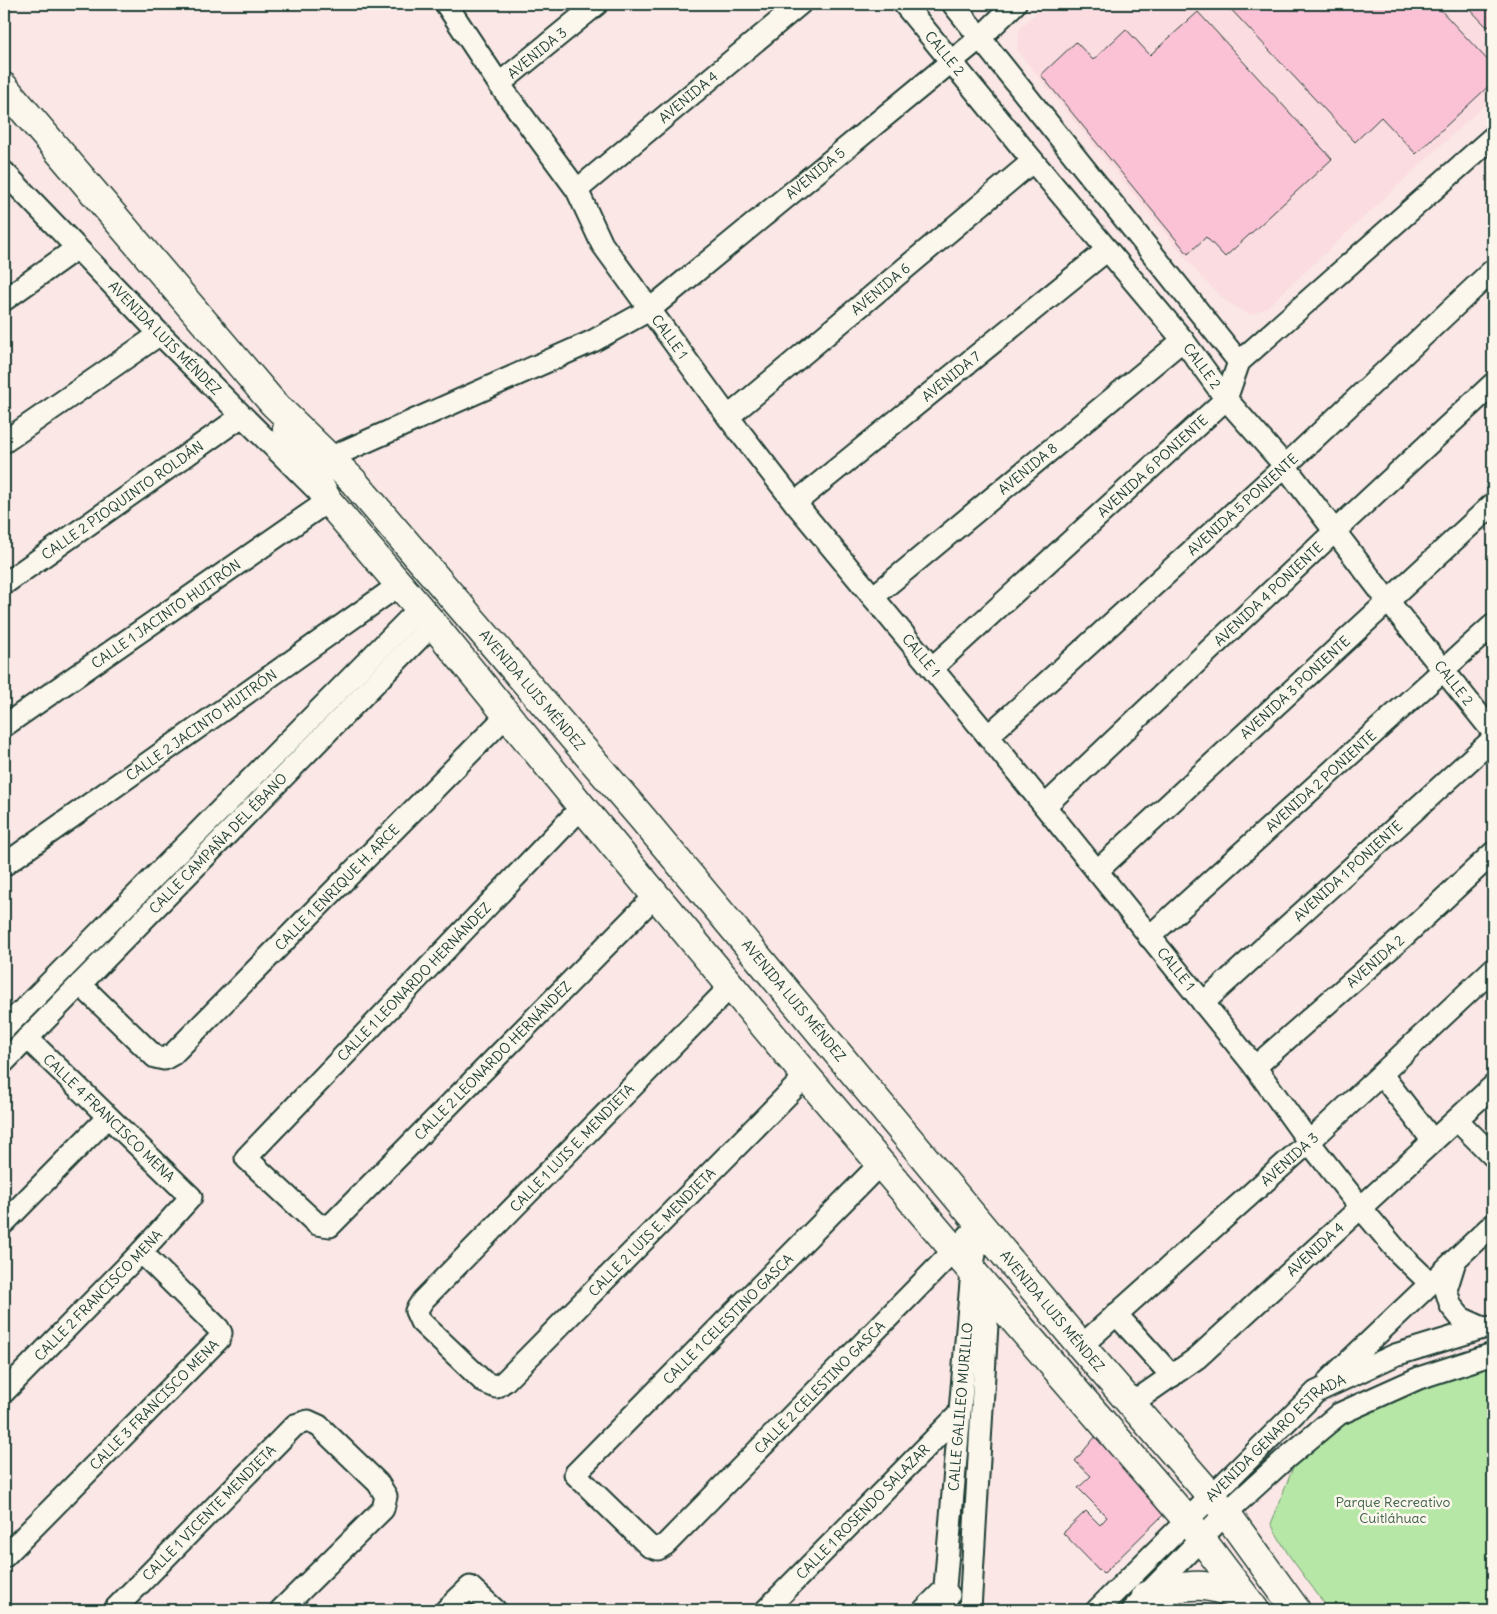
<svg xmlns="http://www.w3.org/2000/svg" width="1497" height="1614" viewBox="0 0 1497 1614" font-family="Delius,sans-serif">
<style>
.built{fill:#fbdce0}
.green{fill:#b6e7a6;stroke:#6a926d}
.building{fill:#fbc2d6;stroke:#1f3d34}
.lines{fill:none;stroke-linecap:round;stroke-linejoin:round}
.minor-casing{stroke:#1f3d34;stroke-width:25}
.major-casing{stroke:#1f3d34;stroke-width:31}
.minor{stroke:#fbf7ec;stroke-width:21}
.major{stroke:#fbf7ec;stroke-width:28}
.labels{text-anchor:middle;stroke-width:5;stroke-linejoin:round;paint-order:stroke}
.street-label{font-size:14px;fill:#1f3d34;stroke:#fbf7ec}
.park-label{font-size:14px;fill:#3d5f4b;stroke:#fbf7ec}
</style>
<rect width="100%" height="100%" fill="#fbe7e5"/>
<filter id="ink" filterUnits="userSpaceOnUse"><feTurbulence type="fractalNoise" baseFrequency=".02" numOctaves="2"/><feDisplacementMap in="SourceGraphic" scale="10" xChannelSelector="R" yChannelSelector="G"/><feConvolveMatrix kernelMatrix="1 2 1 2 8 2 1 2 1" color-interpolation-filters="sRGB"/></filter>
<g filter="url(#ink)">
<path class="built" d="M1046,4H1493V97L1266,308L1250,315L1227,302L1202,278L1017,50L1020,28Z"/>
<path class="green" d="M1493,1360V1610H1329L1288,1554L1271,1524L1294,1465L1342,1422L1410,1389Z"/>
<g class="building">
<path d="M1226,4H1435L1493,66V82L1416,154L1381,117L1355,142Z"/>
<path d="M1465,4H1493V27L1486,26Z"/>
<path d="M1198,12L1332,159L1225,257L1206,237L1188,254L1041,75L1076,42L1093,60L1126,29L1150,55Z"/>
<path d="M1096,1436L1163,1515L1103,1574L1063,1533L1086,1511L1100,1525L1107,1517L1078,1488L1091,1476L1075,1461Z"/>
</g>
<g class="lines">
<g class="minor-casing">
<g id="minor">
<path id="s1" d="M446,4L499,84L577,190L602,244L728,417L795,503L988,736L1255,1067L1309,1142L1361,1208L1399,1253L1430,1283"/>
<path id="s2" d="M904,4L1033,161L1183,340L1226,399L1285,466L1388,601L1493,732"/>
<path d="M953,4L1239,362"/>
<path id="s3" d="M499,84L597,4"/>
<path id="s4" d="M4,172L160,334L328,501L4,726"/>
<path id="s5" d="M577,190L800,4"/>
<path d="M4,300L77,248"/>
<path id="s6" d="M728,417L1033,161"/>
<path d="M4,442L160,334"/>
<path id="s7" d="M329,458L593,341L649,310L980,38L1015,4"/>
<path id="s8" d="M795,503L1107,250"/>
<path id="s9" d="M4,584L242,416"/>
<path id="s10" d="M873,597L1183,340"/>
<path id="s11" d="M932,668L1226,399L1239,362L1493,137"/>
<path id="s12" d="M988,736L1285,466L1493,270"/>
<path id="s13" d="M1045,806L1335,531L1493,384"/>
<path id="s14" d="M582,807L246,1158L317,1224L330,1226L656,895"/>
<path id="s15" d="M4,865L399,585"/>
<path id="s16" d="M1097,871L1493,504"/>
<path id="s17" d="M1149,937L1493,625"/>
<path id="s18" d="M80,984L155,1057L164,1059L173,1054L507,715"/>
<path id="s19" d="M731,986L423,1300L416,1311L421,1322L484,1382L496,1387L505,1381L806,1076"/>
<path id="s20" d="M1203,1003L1493,739"/>
<path d="M4,1029L419,609"/>
<path id="s21" d="M4,1062L433,624"/>
<path id="s22" d="M1255,1067L1403,937L1493,853"/>
<path d="M1382,1075L1433,1141"/>
<path d="M1457,1120L1493,1156"/>
<path id="s23" d="M881,1163L575,1474L649,1546L658,1549L666,1544L980,1224"/>
<path d="M4,1223L108,1117"/>
<path d="M1455,1261L1446,1290L1451,1306L1461,1318L1483,1328"/>
<path d="M1116,1314L1172,1376"/>
<path id="s24" d="M1081,1346L1309,1142L1493,969"/>
<path d="M1329,1380L1493,1224"/>
<path id="s25" d="M4,1392L141,1252L191,1197L27,1038"/>
<path id="s26" d="M1131,1404L1197,1358L1493,1086"/>
<path id="s27" d="M4,1557L219,1339L221,1333L218,1328L141,1252"/>
<path id="s28" d="M114,1610L295,1425L308,1421L319,1426L378,1483L386,1496L383,1509L281,1610"/>
<path d="M446,1610L470,1587L495,1610"/>
<path id="s29" d="M766,1610L959,1414"/>
<path d="M924,1610L944,1590L949,1595"/>
<path id="s30" d="M943,1610L972,1271L980,1224"/>
<path d="M970,1610L989,1291"/>
<path id="s31" d="M1097,1610L1316,1392L1395,1355L1483,1328L1493,1327"/>
<path d="M1132,1610L1226,1513L1285,1459L1339,1414L1419,1378L1493,1354"/>
</g>
</g>
<g class="major-casing">
<g id="major">
<path id="s32" d="M4,87L273,403L353,481L642,818L1081,1346L1226,1513L1296,1610"/>
<path d="M287,429L328,501L433,624L582,807L806,1076L989,1291L1187,1520L1255,1610"/>
<path d="M1146,1596C1189,1584 1206,1579 1248,1601"/>
</g>
</g>
<use href="#minor" class="minor"/>
<use href="#major" class="major"/>
</g>
</g>
<g class="labels">
<g class="street-label">
<text dy="5" stroke="none"><textPath href="#s2" startOffset="64">CALLE 2</textPath></text>
<text dy="5" stroke="none"><textPath href="#s3" startOffset="49">AVENIDA 3</textPath></text>
<text dy="5" stroke="none"><textPath href="#s5" startOffset="145">AVENIDA 4</textPath></text>
<text dy="5" stroke="none"><textPath href="#s7" startOffset="568">AVENIDA 5</textPath></text>
<text dy="5" stroke="none"><textPath href="#s6" startOffset="199">AVENIDA 6</textPath></text>
<text dy="5" stroke="none"><textPath href="#s4" startOffset="231">AVENIDA LUIS MÉNDEZ</textPath></text>
<text dy="5" stroke="none"><textPath href="#s1" startOffset="402">CALLE 1</textPath></text>
<text dy="5" stroke="none"><textPath href="#s2" startOffset="469">CALLE 2</textPath></text>
<text dy="5" stroke="none"><textPath href="#s8" startOffset="201">AVENIDA 7</textPath></text>
<text dy="5" stroke="none"><textPath href="#s11" startOffset="299">AVENIDA 6 PONIENTE</textPath></text>
<text dy="5" stroke="none"><textPath href="#s10" startOffset="201">AVENIDA 8</textPath></text>
<text dy="5" stroke="none"><textPath href="#s9" startOffset="145">CALLE 2 PIOQUINTO ROLDÁN</textPath></text>
<text dy="5" stroke="none"><textPath href="#s12" startOffset="344">AVENIDA 5 PONIENTE</textPath></text>
<text dy="5" stroke="none"><textPath href="#s13" startOffset="308">AVENIDA 4 PONIENTE</textPath></text>
<text transform="translate(166 614) rotate(-35)" y="5">CALLE 1 JACINTO HUITRÓN</text>
<text dy="5" stroke="none"><textPath href="#s1" startOffset="808">CALLE 1</textPath></text>
<text dy="5" stroke="none"><textPath href="#s2" startOffset="874">CALLE 2</textPath></text>
<text dy="5" stroke="none"><textPath href="#s16" startOffset="270">AVENIDA 3 PONIENTE</textPath></text>
<text dy="5" stroke="none"><textPath href="#s32" startOffset="802">AVENIDA LUIS MÉNDEZ</textPath></text>
<text dy="5" stroke="none"><textPath href="#s15" startOffset="242">CALLE 2 JACINTO HUITRÓN</textPath></text>
<text dy="5" stroke="none"><textPath href="#s17" startOffset="232">AVENIDA 2 PONIENTE</textPath></text>
<text dy="5" stroke="none"><textPath href="#s21" startOffset="306">CALLE CAMPAÑA DEL ÉBANO</textPath></text>
<text dy="5" stroke="none"><textPath href="#s20" startOffset="196">AVENIDA 1 PONIENTE</textPath></text>
<text dy="5" stroke="none"><textPath href="#s18" startOffset="358">CALLE 1 ENRIQUE H. ARCE</textPath></text>
<text dy="5" stroke="none"><textPath href="#s22" startOffset="160">AVENIDA 2</textPath></text>
<text dy="5" stroke="none"><textPath href="#s1" startOffset="1212">CALLE 1</textPath></text>
<text transform="translate(414 982) rotate(-46)" y="5">CALLE 1 LEONARDO HERNÁNDEZ</text>
<text dy="5" stroke="none"><textPath href="#s32" startOffset="1208">AVENIDA LUIS MÉNDEZ</textPath></text>
<text dy="5" stroke="none"><textPath href="#s14" startOffset="828">CALLE 2 LEONARDO HERNÁNDEZ</textPath></text>
<text transform="translate(109 1118) rotate(44)" y="5">CALLE 4 FRANCISCO MENA</text>
<text transform="translate(572 1148) rotate(-46)" y="5">CALLE 1 LUIS E. MENDIETA</text>
<text dy="5" stroke="none"><textPath href="#s24" startOffset="280">AVENIDA 3</textPath></text>
<text dy="5" stroke="none"><textPath href="#s19" startOffset="785">CALLE 2 LUIS E. MENDIETA</textPath></text>
<text dy="5" stroke="none"><textPath href="#s26" startOffset="241">AVENIDA 4</textPath></text>
<text dy="5" stroke="none"><textPath href="#s25" startOffset="135">CALLE 2 FRANCISCO MENA</textPath></text>
<text dy="5" stroke="none"><textPath href="#s32" startOffset="1612">AVENIDA LUIS MÉNDEZ</textPath></text>
<text transform="translate(728 1319) rotate(-45)" y="5">CALLE 1 CELESTINO GASCA</text>
<text dy="5" stroke="none"><textPath href="#s23" startOffset="778">CALLE 2 CELESTINO GASCA</textPath></text>
<text dy="5" stroke="none"><textPath href="#s27" startOffset="214">CALLE 3 FRANCISCO MENA</textPath></text>
<text dy="5" stroke="none"><textPath href="#s30" startOffset="204">CALLE GALILEO MURILLO</textPath></text>
<text dy="5" stroke="none"><textPath href="#s31" startOffset="249">AVENIDA GENARO ESTRADA</textPath></text>
<text dy="5" stroke="none"><textPath href="#s29" startOffset="138">CALLE 1 ROSENDO SALAZAR</textPath></text>
<text dy="5" stroke="none"><textPath href="#s28" startOffset="136">CALLE 1 VICENTE MENDIETA</textPath></text>
</g>
<g class="park-label">
<text x="1393" y="1507">Parque Recreativo<tspan x="1393" dy="16">Cuitláhuac</tspan></text>
</g>
</g>
<rect width="1497" height="1614" fill="none" stroke="#fbf7ec" stroke-width="20"/>
<rect x="10" y="10" width="1477" height="1594" fill="none" stroke="#1f3d34" stroke-width="2" filter="url(#ink)"/>
</svg>
